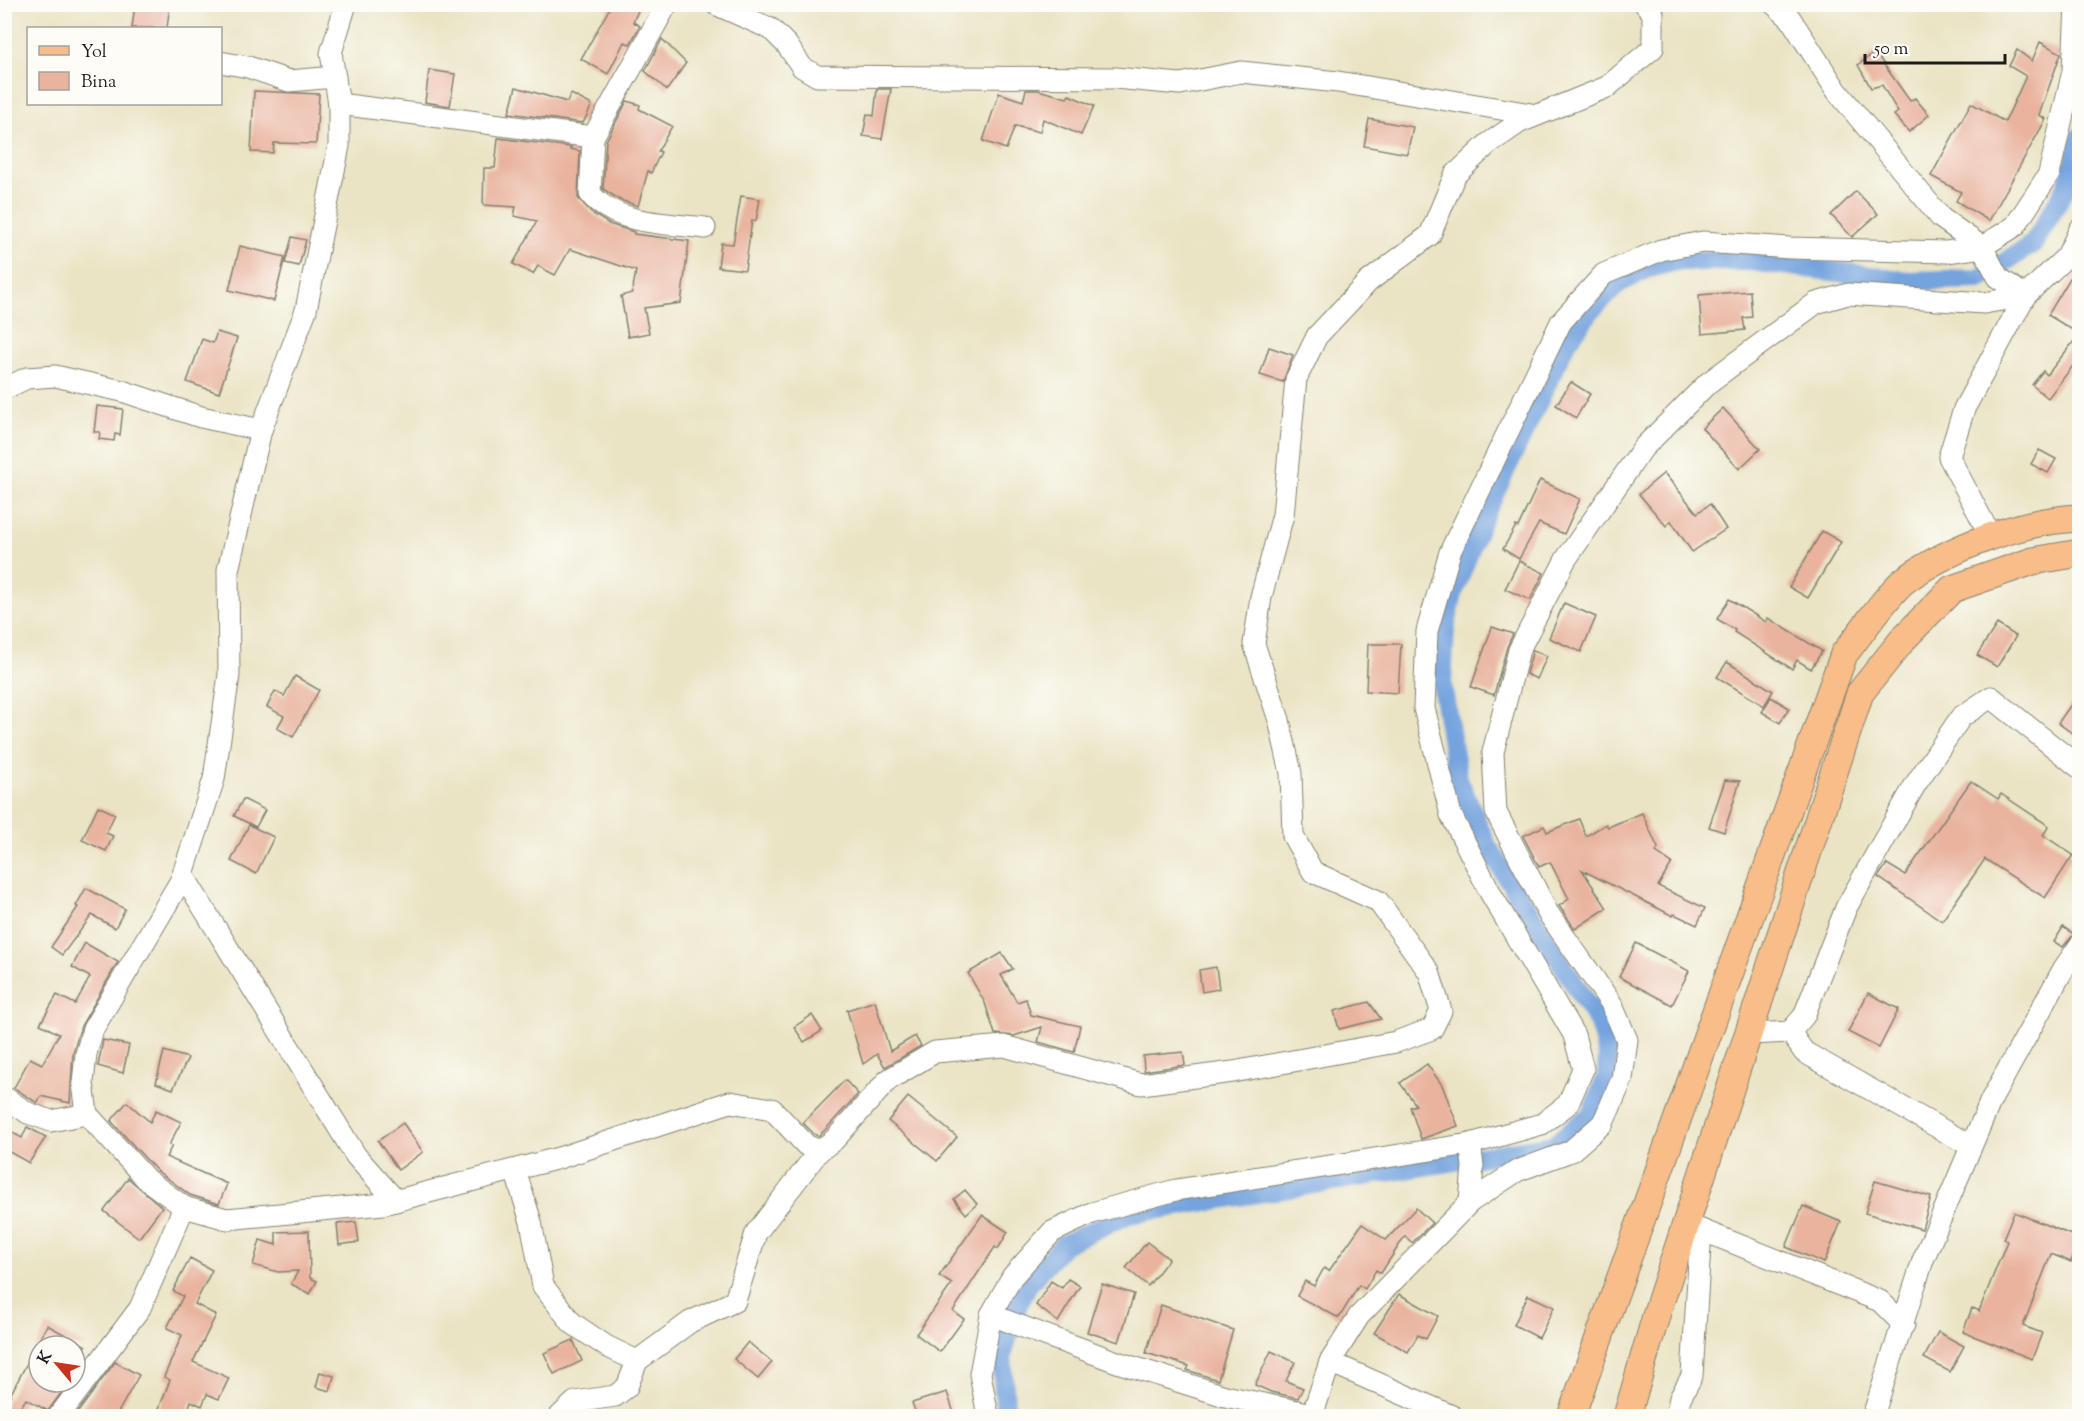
<svg xmlns="http://www.w3.org/2000/svg" width="2084" height="1421" viewBox="0 0 2084 1421" font-family="'Sorts Mill Goudy',serif">
<style>
.lines{fill:none;stroke-linecap:round;stroke-linejoin:round}
.canal{stroke:#74a3de;stroke-width:20}
.building{fill:#e9b39e}
.minor-casing{stroke:#838070;stroke-width:23}
.major-casing{stroke:#838070;stroke-width:29}
.minor{stroke:#fff;stroke-width:21}
.major{stroke:#f8bd89;stroke-width:27}
</style>
<rect width="100%" height="100%" fill="#fdfcf7"/>
<filter id="ink" filterUnits="userSpaceOnUse"><feTurbulence type="fractalNoise" baseFrequency=".0167" numOctaves="2"/><feDisplacementMap in="SourceGraphic" scale="12" xChannelSelector="R" yChannelSelector="G"/><feConvolveMatrix kernelMatrix="1 2 1 2 8 2 1 2 1" color-interpolation-filters="sRGB"/></filter>
<filter id="wash" filterUnits="userSpaceOnUse"><feTurbulence type="fractalNoise" baseFrequency=".008" numOctaves="4" result="noise"/><feDisplacementMap in="SourceGraphic" scale="24" xChannelSelector="R" yChannelSelector="G"/><feGaussianBlur stdDeviation="1.35" result="paint"/><feColorMatrix in="noise" values="0 0 0 0 0 0 0 0 0 0 0 0 0 0 0 0 0 1.4 0 .05"/><feComposite in="paint" operator="in"/></filter>
<g filter="url(#wash)">
<rect width="100%" height="100%" fill="#eae4c5"/>
<g class="lines">
<path class="canal" d="M1009,1416L1005,1407L1002,1355L1018,1304L1028,1284L1064,1244L1129,1214L1553,1145L1591,1115L1607,1077L1608,1055L1599,1023L1486,844L1458,779L1442,684L1445,629L1453,593L1480,524L1565,345L1591,310L1619,283L1646,269L1675,261H1751L1909,281L1979,279L2034,243L2068,184L2080,137"/>
</g>
<g id="blocks">
<g class="building">
<path d="M135,4H170L167,28H132Z"/>
<path d="M612,4H641L633,22L640,26L630,44L624,42L608,74L581,59Z"/>
<path d="M662,39L686,63L667,90L645,71Z"/>
<path d="M2040,42L2061,53L2039,115L2046,119L1989,221L1956,201L1961,192L1931,176L1971,103L2005,122L2026,76L2009,66L2017,50L2032,61Z"/>
<path d="M1875,52L1910,101L1915,98L1929,115L1909,132L1894,115L1898,112L1882,85L1871,88L1858,65Z"/>
<path d="M429,70L455,74L450,106L425,102Z"/>
<path d="M516,87L567,102L571,94L592,105L583,123L509,113Z"/>
<path d="M877,89H891L882,139L863,136L867,114L874,116Z"/>
<path d="M1026,90H1038L1067,98L1069,95L1094,106L1081,135L1043,119L1040,132L1015,126L1006,149L983,141L999,93L1023,101Z"/>
<path d="M254,91L319,94L316,144L274,143L273,153L251,152Z"/>
<path d="M627,101L640,105L639,109L672,126L658,151L661,152L651,173L648,171L638,206L620,200L603,189L606,141Z"/>
<path d="M1369,119L1413,127L1407,154L1364,146Z"/>
<path d="M498,138L571,147L570,149L580,151L578,198L593,214L609,224L634,232V234L689,241L681,303L644,308L649,333L628,337L621,296L632,293L636,271L570,249L555,275L538,266L533,274L513,264L537,221L514,216L516,207L483,205L484,168H495Z"/>
<path d="M1856,191L1878,214L1852,237L1831,215Z"/>
<path d="M741,196L760,199L756,221L752,220L745,270L718,267L721,243L733,244Z"/>
<path d="M292,237L306,240L299,266L285,263Z"/>
<path d="M240,246L285,257L274,301L229,290Z"/>
<path d="M2079,263V334L2048,315Z"/>
<path d="M1750,291L1752,317L1743,318L1745,330L1702,334L1699,295Z"/>
<path d="M217,332L237,338L219,393L187,382L202,339L213,343Z"/>
<path d="M2079,335V358L2048,398L2032,385L2043,371L2047,375Z"/>
<path d="M1269,347L1293,355L1283,382L1260,375Z"/>
<path d="M1571,382L1590,394L1576,418L1556,405Z"/>
<path d="M97,406L123,409L120,435L115,434L114,441L99,439L100,432H94Z"/>
<path d="M1723,408L1760,449L1739,469L1702,428Z"/>
<path d="M2039,450L2056,459L2048,473L2031,464Z"/>
<path d="M1664,473L1697,513L1710,504L1726,529L1692,552L1671,521L1666,526L1639,494Z"/>
<path d="M1540,480L1580,499L1564,534L1539,523L1519,559L1503,549L1516,526L1518,527Z"/>
<path d="M1822,531L1841,542L1808,598L1789,587Z"/>
<path d="M1519,561L1544,573L1530,600L1505,589Z"/>
<path d="M1729,599L1766,622L1768,618L1822,651L1811,669L1797,660L1792,669L1734,632L1735,630L1717,619Z"/>
<path d="M1564,603L1596,617L1581,652L1549,638Z"/>
<path d="M1997,624L2016,636L1997,667L1977,655Z"/>
<path d="M1492,627L1513,634L1507,647L1494,695L1471,687Z"/>
<path d="M1368,644H1401L1398,693L1366,691Z"/>
<path d="M1533,650L1547,656L1537,679L1526,674Z"/>
<path d="M1727,662L1773,691L1764,706L1717,677Z"/>
<path d="M295,676L319,690L293,737L277,728L284,716L267,707L275,691L284,696Z"/>
<path d="M2079,693V738L2058,723Z"/>
<path d="M1771,697L1789,708L1780,723L1762,712Z"/>
<path d="M1725,780L1740,781L1724,832L1709,827Z"/>
<path d="M1971,781L1998,799L2001,794L2049,826L2043,835L2073,855L2045,898L1985,859L1942,921L1878,877L1887,864L1905,875Z"/>
<path d="M243,799L265,810L256,827L234,816Z"/>
<path d="M98,806L115,814L106,833L113,836L106,851L82,840Z"/>
<path d="M1642,813L1658,848L1656,852L1672,863L1658,886L1705,908L1697,925L1674,914L1673,916L1582,870L1607,908L1575,929L1559,906L1569,899L1550,862L1539,867L1523,836L1544,826L1547,832L1579,819L1586,836L1606,824L1608,827Z"/>
<path d="M249,825L274,837L256,874L231,861Z"/>
<path d="M86,888L125,909L115,928L92,915L62,955L51,947L78,907L76,906Z"/>
<path d="M2063,927L2074,934L2063,947L2054,942Z"/>
<path d="M85,943L118,962L81,1026L73,1053L70,1103L41,1096L37,1103L14,1088L30,1058L42,1064L59,1034L40,1024L57,995L75,1004L90,977L72,967Z"/>
<path d="M1636,943L1689,971L1672,1005L1619,977Z"/>
<path d="M1002,953L1013,969L1001,975L1017,1002L1026,999L1031,1015L1080,1026L1074,1052L1038,1042L1042,1027L1014,1036L995,1034L985,1003L968,973Z"/>
<path d="M1216,967L1219,989L1202,992L1199,970Z"/>
<path d="M1868,993L1899,1009L1879,1048L1848,1032Z"/>
<path d="M875,1001L890,1051L915,1036L921,1046L885,1067L877,1054L863,1064L847,1010Z"/>
<path d="M1369,1002L1381,1019L1339,1029L1334,1011Z"/>
<path d="M812,1015L822,1031L804,1042L794,1027Z"/>
<path d="M103,1040L129,1045L123,1073L98,1066Z"/>
<path d="M164,1051L188,1058L173,1089L156,1083Z"/>
<path d="M1183,1052L1185,1065L1144,1071L1143,1056Z"/>
<path d="M1427,1064L1442,1085L1458,1126L1421,1139L1410,1107L1416,1105L1400,1083Z"/>
<path d="M845,1080L858,1094L825,1130L818,1136L814,1134L803,1123Z"/>
<path d="M908,1097L957,1137L937,1161L888,1121Z"/>
<path d="M127,1102L150,1122L156,1110L181,1122L169,1145L172,1146L166,1157L227,1184L219,1204L190,1195L156,1170L111,1121Z"/>
<path d="M403,1123L423,1152L398,1170L378,1141Z"/>
<path d="M27,1127L46,1137L29,1163L4,1149V1128L22,1138Z"/>
<path d="M128,1178L162,1207L139,1238L104,1211Z"/>
<path d="M1875,1181L1931,1197L1922,1229L1865,1213Z"/>
<path d="M965,1190L977,1204L966,1214L954,1199Z"/>
<path d="M1803,1206L1841,1222L1824,1263L1786,1247Z"/>
<path d="M1416,1208L1432,1223L1412,1243L1405,1236L1381,1273L1376,1270L1365,1289L1359,1285L1339,1318L1297,1296L1305,1281L1314,1286L1324,1268L1329,1271L1362,1224L1386,1240Z"/>
<path d="M2014,1212L2079,1238L2071,1262L2051,1254L2023,1326L2042,1333L2032,1359L1963,1332L1972,1308L1979,1311L2007,1241L2003,1239Z"/>
<path d="M982,1215L1008,1232L998,1249L995,1247L953,1311L964,1319L940,1352L916,1334L952,1284L939,1276Z"/>
<path d="M356,1222L359,1242L339,1245L337,1224Z"/>
<path d="M309,1231L310,1278L317,1281L310,1294L291,1284L298,1271L278,1272L253,1265L260,1240L276,1245V1232Z"/>
<path d="M1147,1242L1169,1259L1148,1286L1126,1268Z"/>
<path d="M190,1258L212,1270L195,1304L216,1315L193,1362L229,1378L219,1399L207,1394L202,1406L191,1401L186,1416H156L170,1380L164,1377L182,1335L167,1328L183,1296L173,1291Z"/>
<path d="M1068,1279L1080,1286L1058,1322L1036,1305L1051,1281L1062,1288Z"/>
<path d="M1102,1284L1134,1294L1119,1342L1087,1332Z"/>
<path d="M1399,1294L1438,1316L1426,1339L1418,1335L1408,1352L1374,1333Z"/>
<path d="M1528,1295L1554,1307L1539,1338L1514,1325Z"/>
<path d="M1161,1305L1233,1330L1218,1380L1187,1370L1189,1366L1146,1353Z"/>
<path d="M47,1325L86,1346H39V1382H69L48,1411L26,1399L15,1416H4V1407Z"/>
<path d="M1938,1332L1964,1346L1950,1372L1924,1358Z"/>
<path d="M573,1340L582,1361L554,1374L544,1353Z"/>
<path d="M748,1342L772,1362L758,1379L734,1359Z"/>
<path d="M1271,1351L1295,1362L1286,1381L1303,1388L1298,1398L1271,1392L1255,1385Z"/>
<path d="M115,1362L139,1375L116,1416H75Z"/>
<path d="M320,1372L334,1376L330,1391L316,1387Z"/>
<path d="M947,1392L955,1416H917L912,1403Z"/>
</g>
</g>
</g>
<g filter="url(#ink)">
<use href="#blocks" fill-opacity="0" stroke="#838070" stroke-width="1.5"/>
<g class="lines">
<g class="minor-casing">
<g id="minor">
<path d="M715,4L771,29L787,45L802,67L817,76L1115,78L1180,84L1241,72L1338,82L1537,115"/>
<path d="M1774,4L1790,18L1837,91L1941,218L1982,247L1998,277L2025,296L1964,409L1949,457L1991,537"/>
<path d="M220,62L248,67L289,81L335,77"/>
<path d="M339,104L593,137L667,4"/>
<path d="M593,137L590,194C617,225 667,223 705,228"/>
<path d="M4,389L27,378L55,376L122,391L201,417L261,430"/>
<path d="M183,875L356,1156L396,1201"/>
<path d="M1790,1032L1804,1052L1971,1146"/>
<path d="M1748,1034L1790,1032L1804,1016L1846,908L1915,785L1961,717L1991,697L2080,768"/>
<path d="M4,1097L28,1113L51,1121L87,1114"/>
<path d="M1470,1144L1473,1166L1470,1202"/>
<path d="M515,1170L531,1222L543,1286L572,1323L606,1346L637,1361"/>
<path d="M184,1207L147,1180L87,1114L83,1083L86,1054L93,1029L181,880L214,779L229,675L228,570L261,430L306,310L339,146V104L331,53L346,4"/>
<path d="M1686,1224L1880,1301L1904,1325"/>
<path d="M991,1315L1117,1362L1225,1396L1312,1414"/>
<path d="M1330,1362L1452,1416"/>
<path d="M59,1416L140,1308L184,1207L227,1219L383,1204L559,1158L730,1102L772,1109L806,1145L819,1151L834,1140L888,1080L935,1052L1004,1046L1141,1084L1233,1072L1396,1042L1432,1029L1441,1011L1429,972L1378,901L1313,872L1293,836L1291,773L1279,720L1254,644L1261,597L1283,515L1296,379L1317,336L1368,282L1430,235L1455,175L1488,144L1520,122L1607,87L1653,48V13L1645,4"/>
<path d="M560,1416L575,1402L615,1396L627,1387L637,1361L690,1322L735,1301L756,1233L819,1151"/>
<path d="M988,1416L980,1374L991,1315L1012,1277L1052,1232L1092,1213L1176,1190L1470,1144L1542,1124L1568,1104L1583,1069L1574,1035L1491,894L1451,815L1424,708L1427,631L1450,552L1561,322L1604,274L1661,250L1703,242L1790,248L1947,252L1982,247L2015,226L2049,174L2073,71L2076,4"/>
<path d="M1312,1416L1330,1362L1359,1316L1470,1202L1517,1171L1571,1151L1603,1123L1622,1079L1627,1040L1611,1003L1548,913L1496,812L1493,752L1519,650L1566,559L1643,448L1708,383L1816,303L1848,294L1984,303L2025,296L2067,256L2080,229"/>
<path d="M1676,1416L1680,1398L1692,1376L1701,1230"/>
<path d="M1873,1416L1923,1260L1991,1100L2064,968L2080,945"/>
</g>
</g>
<g class="major-casing">
<g id="major">
<path d="M1571,1416L1844,654C1859,636 1888,593 1905,580C1951,547 2023,520 2080,518"/>
<path d="M1627,1416L1658,1309L1860,693L1904,638L1952,589L2033,561L2080,553"/>
</g>
</g>
<use href="#minor" class="minor"/>
<use href="#major" class="major"/>
</g>
</g>
<rect width="2084" height="1421" fill="none" stroke="#fdfcf7" stroke-width="24"/>
<rect x="27" y="27" width="195" height="78" fill="#fdfcf7" stroke="#a3a29f" stroke-width="1.5"/>
<rect x="39" y="46" width="30" height="9" fill="#f8bd89" stroke="#a3a29f" stroke-width="1.5"/>
<text x="81" y="57" font-size="18" fill="#1c1c1c">Yol</text>
<rect x="39" y="72" width="30" height="18" fill="#e9b39e" stroke="#a3a29f" stroke-width="1.5"/>
<text x="81" y="87" font-size="18" fill="#1c1c1c">Bina</text>
<g transform="translate(57 1364) rotate(299)"><circle r="28" fill="#fdfcf7" stroke="#a3a29f" stroke-width="1.5"/>
<path d="M0-4.5L10 22L0 15L-10 22Z" fill="#c8321e"/>
<text y="-9" font-size="16" font-weight="bold" text-anchor="middle" fill="#1c1c1c">K</text>
</g>
<path d="M1865 54v9h140v-9" fill="none" stroke="#1c1c1c" stroke-width="3"/>
<text x="1874" y="54" font-size="18" fill="#1c1c1c" stroke="#fdfcf7" stroke-width="4.5" paint-order="stroke">50 m</text>
</svg>
